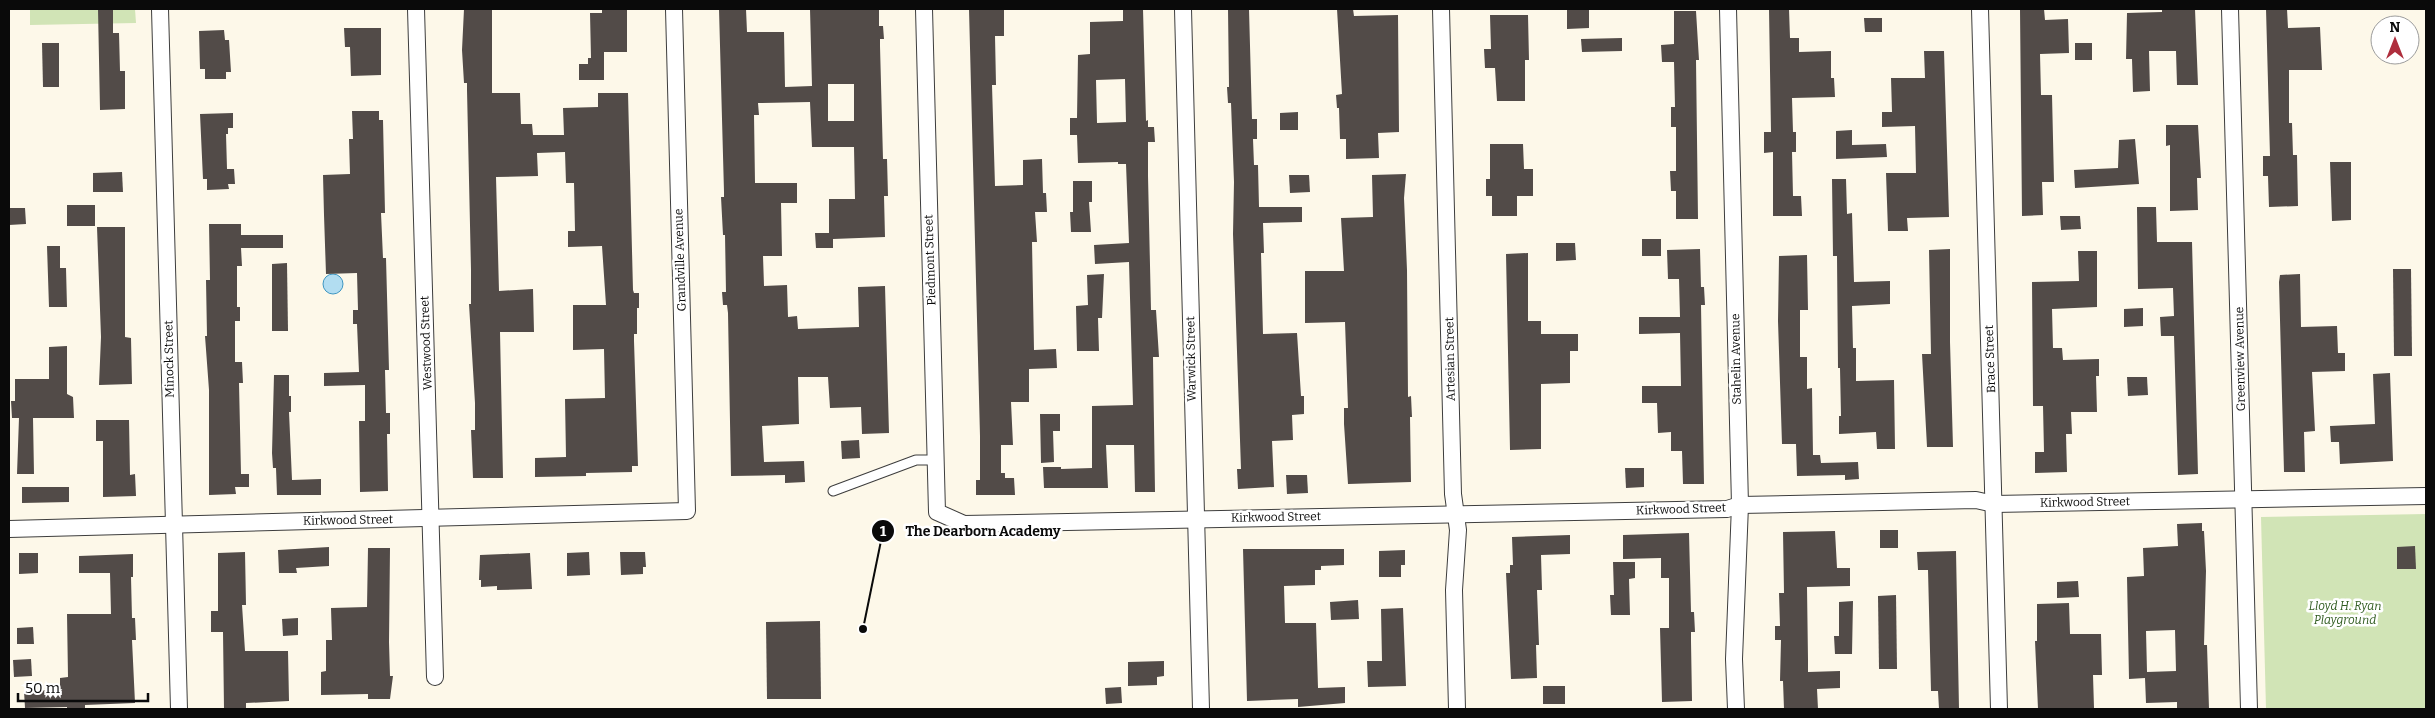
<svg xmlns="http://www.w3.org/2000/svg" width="2435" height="718" viewBox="0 0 2435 718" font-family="Bitter,serif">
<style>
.green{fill:#d1e4b6}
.water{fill:#b2ddf1;stroke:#3e96c2}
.building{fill:#524b48;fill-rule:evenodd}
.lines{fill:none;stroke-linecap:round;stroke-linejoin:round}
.lane-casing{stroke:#3d3d3d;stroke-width:11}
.street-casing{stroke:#3d3d3d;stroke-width:18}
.lane{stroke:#fff;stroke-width:9}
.street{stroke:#fff;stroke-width:16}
.labels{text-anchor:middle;stroke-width:5;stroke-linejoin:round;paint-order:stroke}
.street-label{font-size:12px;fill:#0a0a0a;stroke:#fff}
.park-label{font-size:12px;font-style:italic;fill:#315c21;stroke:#fff}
.leader{fill:none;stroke:#0a0a0a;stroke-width:2}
.callout-dot{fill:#0a0a0a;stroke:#fff;stroke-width:2}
.mark-label{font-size:15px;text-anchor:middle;font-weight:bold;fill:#fff}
.callout-label{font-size:14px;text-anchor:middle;font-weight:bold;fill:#0a0a0a;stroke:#fff;stroke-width:5;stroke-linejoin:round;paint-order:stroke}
</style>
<rect width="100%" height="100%" fill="#fdf8e9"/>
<g class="green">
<path d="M30,9H135L136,23L30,25Z"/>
<path d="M2426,514V709H2266L2261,517Z"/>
</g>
<circle class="water" cx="333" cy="284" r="10"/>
<g class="building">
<path d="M98,9H113V33H119L120,71H125V109L100,110Z"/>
<path d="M464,9H492V93H520L521,124H532L533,135H564L563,108L598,107V93H628L633,290L634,293H639V308H637V334H634V341L638,466H632V472L586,473V476L535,477V458L566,457L565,399L605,398L604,349L573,350V305H606L602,246L568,247V231H575L574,183H566L565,152L537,153L538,176L496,177L499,291L533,289L534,332H500L503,478H473L471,430H475V403L469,304H471V270L467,90V83H464L462,50Z"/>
<path d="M602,9H627V52H604V80H579V64H588V58H591L590,13H602Z"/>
<path d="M719,9H746L747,32H784L785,87L812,86L810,9H879V26H883L884,39H880V46L883,159H887L888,196H884L885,237L833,239V248H816L815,233H829V199H855L854,147H812L810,102L758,103L759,115H754L755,183H797V203H781L782,256H763L764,286L787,285L788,317L797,316L798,329L859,327L858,287L885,286L889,433L862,434L861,407L830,408L828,377H798L799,424L762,426L764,462L804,461L805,482L785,483V475L731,476L728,313L727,305H723L722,292H726L725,235H723L721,197H724V192ZM828,84H854V121H828Z"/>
<path d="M969,9L1004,10V36H995L996,85H992L995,186L1023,185V160L1042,159L1043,193H1046L1047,212H1035L1037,242H1032L1034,350L1056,349L1057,368L1029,369V402H1011L1013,445H1001V473H1005V478H1014L1015,495H976V480H980V436Z"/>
<path d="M1123,9H1143L1146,121L1148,120V127H1154L1155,142H1148V176L1151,310H1156L1159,357H1153L1155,492H1135L1134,445H1106L1108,488H1044L1043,467H1061V469L1092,468V406L1133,405L1129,262L1095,264L1094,245L1129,243L1126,164H1118V162L1078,163L1077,135H1070V118H1077L1078,55L1090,54V22L1123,21ZM1125,79L1126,122L1097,123L1096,80Z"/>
<path d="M1228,9H1249L1252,119H1257V139H1253L1254,165H1258L1259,207H1302V222L1263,223L1264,253H1261L1263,334L1297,333L1301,396H1304V414L1292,415L1293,440L1272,441L1274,487L1238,489L1237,469H1241L1233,234L1234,182L1231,103H1228L1227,87H1229Z"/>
<path d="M1337,9H1353L1354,16L1398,15L1399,132L1378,133L1379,158L1346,159V139H1340L1339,108H1337L1336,95L1342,94Z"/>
<path d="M1567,9H1589V28L1567,29Z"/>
<path d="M1769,9H1789L1790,38H1799V52L1831,51V78H1834L1835,97L1792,98L1793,132H1796V152H1792L1793,196H1801L1802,216H1773V152L1764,153V132H1771Z"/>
<path d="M2020,9H2044L2045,20L2068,19L2069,53L2040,54L2041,95H2052L2054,182H2042L2043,215L2022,216Z"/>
<path d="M2162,9H2195L2198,85H2177L2176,51H2149L2150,91L2133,92L2132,59H2126L2127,13L2162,12Z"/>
<path d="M2266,9H2287L2288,28L2320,27L2322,70H2289V123H2292L2293,155H2297L2298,206L2269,207L2268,176H2263V156H2270Z"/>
<path d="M1674,11H1696L1699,60H1696L1698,219H1676V191H1671L1670,171H1676V127H1671V107H1675L1674,62H1662L1661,45L1674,44Z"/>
<path d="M1490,15H1528L1529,60H1525V101H1497L1495,68H1485L1484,49H1491Z"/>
<path d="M1864,18H1882V32H1865Z"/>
<path d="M344,28H381V75L351,76L350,47H345Z"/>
<path d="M224,30L225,40H229L231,72H226V79H205V69H200L199,31Z"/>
<path d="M1622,38V51L1582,52L1581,39Z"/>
<path d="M42,43H59V87H43Z"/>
<rect x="2075" y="43" width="17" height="17"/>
<path d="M1924,51H1944L1949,217L1907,218L1908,231H1888L1886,173H1916L1915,126L1882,127V112H1892L1891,78H1925Z"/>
<path d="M352,111H379V120H383L385,213H381L383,258H386L389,370H385L386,413H390V434H387L388,491L360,492L359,421H365V385L324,386V373L359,372L357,324H353V310H358L357,273L326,274L324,215L323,175L350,174L349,139H353Z"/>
<path d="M1298,112V130H1280V113Z"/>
<path d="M233,113V128H228V134H226L227,169H234L235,184H228L229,189L207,190V179H203L200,114Z"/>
<path d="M2166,125H2198L2201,178H2197L2198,210L2170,211V145L2166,146Z"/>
<path d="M1852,130V145L1886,144L1887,157L1836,159V131Z"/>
<path d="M2135,139L2139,184L2075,188L2074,170L2118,168L2119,140Z"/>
<path d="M1490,144H1523L1524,169H1533V196H1517V216H1492V196H1486V179H1490Z"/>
<path d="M2330,162H2351V220L2332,221Z"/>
<path d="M122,172L123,192H93V173Z"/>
<path d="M1406,174L1404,198L1407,270L1408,397L1411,396L1412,417H1410L1411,482L1348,484L1344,424V408H1348L1345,322L1305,323V271H1344L1341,218L1373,217L1372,175Z"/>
<path d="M1289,175H1309L1310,192L1290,193Z"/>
<path d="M1832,179H1846L1847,214L1852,213L1854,282L1890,281V304L1852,306L1853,348H1856V381L1894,380L1895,449H1877L1876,432L1839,434V416H1841L1840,368H1838L1837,256H1833Z"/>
<path d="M1073,181H1092V202H1089L1091,232H1071L1070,212H1073Z"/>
<rect x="67" y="205" width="28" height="21"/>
<path d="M2137,207H2156L2157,242H2192L2198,474L2178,475L2174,336H2161L2160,317L2174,316L2173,288L2138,289Z"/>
<path d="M9,208H25L26,224L9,225Z"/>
<path d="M2060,216H2080L2081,229L2061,230Z"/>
<path d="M209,224H241V235H283V248H241L242,266H237V307H240V321H235V362H242L243,383H239L241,474H249V487H235L236,494L209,495V390L205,336H207L206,280H210Z"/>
<path d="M97,227H125V337L131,338L132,384L99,385L101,337Z"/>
<rect x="1642" y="239" width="19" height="17"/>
<path d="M1556,243H1575L1576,260L1556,261Z"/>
<path d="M47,246H60V268H66L67,307H49Z"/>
<path d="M1700,249L1701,287H1704L1705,305H1701L1704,484H1683L1682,451H1671V432L1658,433L1657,403H1642V386H1681L1680,333L1639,334V317H1680L1679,279H1668L1667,250Z"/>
<path d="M1950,249V342L1953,447H1927L1922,354H1931L1929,250Z"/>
<path d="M2078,251H2097V307L2052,309L2053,348H2062L2063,360L2099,359V376H2096L2097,412H2071L2072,434H2066L2067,472L2035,473V452H2044L2043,406H2033L2032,282L2079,281Z"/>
<path d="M1528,253V321H1541V334H1578V351H1570V383L1541,384V449L1510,450L1506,254Z"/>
<path d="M1807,255L1808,310H1800V357H1807V389L1812,388L1813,455H1820L1821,463L1858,462L1859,479L1845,480V475L1797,476L1796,444H1782L1778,321L1779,256Z"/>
<path d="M287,263L288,331H272V264Z"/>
<path d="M2393,269H2411L2412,356H2394Z"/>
<path d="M1104,274L1102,318H1098L1099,351H1077L1076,306L1088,305L1087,275Z"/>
<path d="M2300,274L2301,327L2337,326L2338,353H2345V371L2312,372L2315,431L2304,432L2305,472H2284L2279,282L2280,275Z"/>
<path d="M2143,308V326L2124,327V309Z"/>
<path d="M67,346V394L73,397L74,418H33L34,474H17L19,418H12L11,401H15V379H49V347Z"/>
<path d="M2390,373L2393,461L2340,464L2339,442H2331L2330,426L2375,424L2373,374Z"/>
<path d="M274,375H289V396H291V412H289L292,480L321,479V495H277L276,468H273L272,453Z"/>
<path d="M2127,377H2147L2148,395L2128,396Z"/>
<path d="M1040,414H1060V431H1053L1054,462L1041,463Z"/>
<path d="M96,420H129L130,475L135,474L136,496L103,497V441H96Z"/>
<path d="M859,440L860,458L842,459L841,441Z"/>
<path d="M1625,468H1644V487L1626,488Z"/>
<path d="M1286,475H1307L1308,493L1287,494Z"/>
<path d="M22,487H69V502L22,503Z"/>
<path d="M2202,523V531H2204L2206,571L2204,645H2207L2209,709H2177V702L2146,703L2145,678L2129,679L2127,577L2144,576L2143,548L2178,546L2177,524ZM2175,630L2176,671L2147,672L2146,631Z"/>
<rect x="1880" y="530" width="18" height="18"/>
<path d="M1835,531L1837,568H1850V586L1807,587L1808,660V672L1840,671V688L1817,689L1818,709H1784L1783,681H1780L1781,640H1775V626H1780L1779,593H1784L1783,532Z"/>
<path d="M1689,533L1691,612H1694L1695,632H1691V641L1692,701L1662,702L1660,628H1669V578H1661V558L1623,559V535Z"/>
<path d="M1570,535V554L1541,555L1542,590H1537L1539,645H1536L1537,678L1511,679L1506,573H1510V565H1513L1512,537Z"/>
<path d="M2415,546L2416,569H2397V547Z"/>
<path d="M329,547V566L296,568L297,573H279L278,550Z"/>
<path d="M368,548H390L389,642L390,676H393L390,699H368V694L321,695V672L326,671V640H332L331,608L367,607Z"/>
<path d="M1243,549H1344V565L1321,566V570H1315V585L1284,586L1285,623H1316L1318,688L1345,687V703L1298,707V699L1247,701Z"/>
<path d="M1405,550V565H1401V577H1379V551Z"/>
<path d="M1956,551L1959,709H1939L1938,691H1931L1928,570H1918L1917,552Z"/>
<path d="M245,552L246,605H242L245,651H288L289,701L246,703V709H224L223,632H211V611H218V553Z"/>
<path d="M589,552L590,575L567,576V553Z"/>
<path d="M620,552H645L646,567H643V574L621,575Z"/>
<path d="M19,553H38V573L19,574Z"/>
<path d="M530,553L532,589L497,590V586L481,587V580H479L480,555Z"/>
<path d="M133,554V577H131L132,618H135L136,640H132L135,703L85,705V709H67V707L25,708L24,691L60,690V678L68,677L67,614H111L110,573H79V556Z"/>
<path d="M1613,562H1635V578L1629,579L1630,615H1611L1610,595H1614Z"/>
<path d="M2078,581L2079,597L2057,598V582Z"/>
<path d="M1896,595L1897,669H1879L1878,596Z"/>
<path d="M1358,600L1359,619L1331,620L1330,602Z"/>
<path d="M1853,601L1852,654H1835L1834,636H1839V602Z"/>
<path d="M2069,603L2070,634H2101L2102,675H2093L2094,708L2038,709L2035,641H2037V604Z"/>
<path d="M1403,608L1406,686L1368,687L1367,661H1382L1381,609Z"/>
<path d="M298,618V635L283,636L282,619Z"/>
<path d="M820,621L821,699H767L766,622Z"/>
<path d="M33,627L34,644H17V628Z"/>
<path d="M31,659L32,676L14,677L13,660Z"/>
<path d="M1164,661V676L1157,677V685L1128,686V662Z"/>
<rect x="1543" y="686" width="22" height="18"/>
<path d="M1121,687L1122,703L1106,704L1105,688Z"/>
</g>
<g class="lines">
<g class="lane-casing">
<path id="lane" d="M833,491L916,460H936"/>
</g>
<g class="street-casing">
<g id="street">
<path d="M160,9L179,709"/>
<path d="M416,9L435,677"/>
<path d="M924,9L937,512L964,524L1727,509L1740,505L1976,500L1994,504L2426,496"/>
<path d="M1183,9L1201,709"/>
<path d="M1441,9L1453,494L1458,530L1454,590L1457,709"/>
<path d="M1728,9L1740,505L1734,659L1736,709"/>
<path d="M1980,9L1999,709"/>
<path d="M2230,9L2249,709"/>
<path d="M9,529L687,511L674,9"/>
</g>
</g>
<use href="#lane" class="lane"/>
<use href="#street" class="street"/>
</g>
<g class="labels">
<g class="street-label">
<text transform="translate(680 260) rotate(-92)" y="4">Grandville Avenue</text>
<text transform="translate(930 260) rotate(-92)" y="4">Piedmont Street</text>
<text transform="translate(426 343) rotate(-92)" y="4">Westwood Street</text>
<text transform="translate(169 359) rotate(-91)" y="4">Minock Street</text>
<text transform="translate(1191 359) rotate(-91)" y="4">Warwick Street</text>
<text transform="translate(1450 359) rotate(-91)" y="4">Artesian Street</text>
<text transform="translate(1736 359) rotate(-91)" y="4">Stahelin Avenue</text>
<text transform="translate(1990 359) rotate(-92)" y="4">Brace Street</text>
<text transform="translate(2240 359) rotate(-91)" y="4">Greenview Avenue</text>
<text transform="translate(2085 502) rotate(-1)" y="4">Kirkwood Street</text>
<text transform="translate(1681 509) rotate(-2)" y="4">Kirkwood Street</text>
<text transform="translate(1276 517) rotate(-1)" y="4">Kirkwood Street</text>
<text transform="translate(348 520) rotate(-1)" y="4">Kirkwood Street</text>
</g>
<g class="park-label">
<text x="2345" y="610">Lloyd H. Ryan<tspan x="2345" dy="14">Playground</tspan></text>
</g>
</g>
<path class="leader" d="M863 629L883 531"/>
<g class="callout-dot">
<circle cx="863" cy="629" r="5"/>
<circle cx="883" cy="531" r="12"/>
</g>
<g class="mark-label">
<text x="883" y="536">1</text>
</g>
<g class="callout-label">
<text x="983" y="536">The Dearborn Academy</text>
</g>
<rect width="2435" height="718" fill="none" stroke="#0a0a0a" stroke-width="20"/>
<g transform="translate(2395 40)"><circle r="24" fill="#ffffff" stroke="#9d9d9d"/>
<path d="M0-4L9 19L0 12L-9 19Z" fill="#af2e3d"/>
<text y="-8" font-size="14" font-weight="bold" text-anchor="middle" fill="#0a0a0a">N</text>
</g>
<path d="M18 693v8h130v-8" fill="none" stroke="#0a0a0a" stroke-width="2.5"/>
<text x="25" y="693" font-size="15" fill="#0a0a0a" stroke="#ffffff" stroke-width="4" paint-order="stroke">50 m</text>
</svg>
